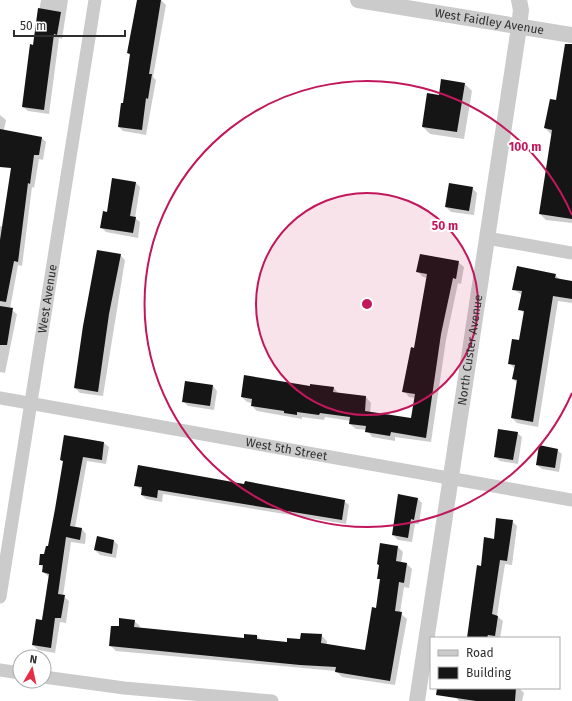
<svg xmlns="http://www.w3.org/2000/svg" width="572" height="701" viewBox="0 0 572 701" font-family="'Fira Sans',sans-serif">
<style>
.shadow{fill:#0003}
.building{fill:#151515}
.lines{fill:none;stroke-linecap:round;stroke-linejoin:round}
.minor{stroke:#cbcbcb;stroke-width:13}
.tertiary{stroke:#cbcbcb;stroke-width:16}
.ring{fill:none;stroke:#c2185b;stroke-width:2}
.labels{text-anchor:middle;stroke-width:4;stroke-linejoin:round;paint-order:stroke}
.street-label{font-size:12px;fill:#2e2e2e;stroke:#fff}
.centre{fill:#c2185b;stroke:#fff;stroke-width:2}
.ring-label{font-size:12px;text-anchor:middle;font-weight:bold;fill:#c2185b;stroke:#fff;stroke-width:4;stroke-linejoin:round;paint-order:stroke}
</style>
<rect width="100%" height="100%" fill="#fff"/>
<g class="shadow">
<path d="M41,0H68L62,39L59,38L49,114L28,111L23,107Z"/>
<path d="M138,0H161L166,5L153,77L156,80L146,135L123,131L119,127L131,56L128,53Z"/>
<path d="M572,65V223L546,220L540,214L552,135L545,128Z"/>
<path d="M465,84L472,91L464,139L430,134L423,127L440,96Z"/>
<path d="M0,115L6,120L3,135L0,134Z"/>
<path d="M42,138L46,142L43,160L39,159L34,188L32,187L22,266L18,265L10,309L17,314L5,373L0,372V226L4,227L14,155Z"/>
<path d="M135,182L140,187L135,218L140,222L138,238L106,232L101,227L107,213Z"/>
<path d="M472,188L477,193L474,215L451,212L446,207Z"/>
<path d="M120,255L125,260L103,396L80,393L75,388Z"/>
<path d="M458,262L464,267L461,284L458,283L446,340L431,442L395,437V441L372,437L367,430L356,429L350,424L351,421L325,417L324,420L302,417V419L257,411L252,406V403L247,402L242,397L311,388H334L339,394L366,397L371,403L370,413L412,419L415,398L409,397L404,391L415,349L428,278L423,277L418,272Z"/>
<path d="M555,275L561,280L572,282V303L558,301L538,427L517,423L512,418L517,383L513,379L515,369L509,363L520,342L525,314L520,309L522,295L513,289Z"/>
<path d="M213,386L217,391L214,410L188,406L183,401Z"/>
<path d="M517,433L522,437L518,464L500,461L495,457Z"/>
<path d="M65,436L104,443L109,447L106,464L87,461L75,528L82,529L86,534L85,544L71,542L63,596L69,601L66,623L60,622L55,653L38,650L33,645L42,621L49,577L43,572V568L40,564L49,548L64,462L61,460Z"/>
<path d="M557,450L562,454L559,472L542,469L537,465Z"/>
<path d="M135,485L245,486L344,501L349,505L346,524L163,494L162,502L146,499L142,495V490Z"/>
<path d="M417,498L422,503L419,524H415L412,542L398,540L393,535Z"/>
<path d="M512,521L517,526L512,565L505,564L497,616L503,621L500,638H468L482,567Z"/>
<path d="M114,541L118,545L116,558L100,555L95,550Z"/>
<path d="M398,547L403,552L401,563L407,564L412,569L409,588L404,587L400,613L407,619L395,685L342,677L336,671L116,651L111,646L119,627L134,621L140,626L139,629L245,639L257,636L262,641L288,643L321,635L327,641V645L366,651L377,609L381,581L379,578L380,567L378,564Z"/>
<path d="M457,688H519L524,693L522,701H459L456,697Z"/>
</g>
<g class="building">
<path d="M137,0H161L149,74H152L148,99L146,98L142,130L118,127L121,103H123L130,54L127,53Z"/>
<path d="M38,8L61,12L57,35L54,34L44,110L22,107L30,44L33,45Z"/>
<path d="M565,44H572V219L539,214L552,130L544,128L550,99L556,100Z"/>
<path d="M441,79L465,83L457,132L422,127L427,93L439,95Z"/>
<path d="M0,129L42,137L39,155H34L30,184L28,183L18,262L14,261L6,302L0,301V240L11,168L0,167Z"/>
<path d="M112,178L136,182L130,216L136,217L133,233L100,228L103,211L107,212Z"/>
<path d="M449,183L473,187L469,211L445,207Z"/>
<path d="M97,250L121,254L109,314L98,392L74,388L83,326Z"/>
<path d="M420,254L459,261L456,279L453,278L441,334L426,438L391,432L390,436L365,432L366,426L349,424L350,417L320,413L319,415L297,412V415L284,413V411L251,406L252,399L241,397L244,375L310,386V384L334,387L333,392L366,396L365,411L411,418L415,394L402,392L411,347L414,348L427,274L416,272Z"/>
<path d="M517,266L556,274L555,278L572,281V299L553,296L533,422L511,418L517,380L512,379L515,365L508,364L512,339L519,340L524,311L518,310L522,291L512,290Z"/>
<path d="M0,306L13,308L7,345H0Z"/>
<path d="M185,381L213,385L210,406L182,402Z"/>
<path d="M498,429L518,432L513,460L494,457Z"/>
<path d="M64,435L104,442L102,460L83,457L70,526L82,528L80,540L66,537L58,594L65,595L61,618H55L51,648L32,645L36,619L42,620L49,574L42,572L43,565H39L40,554H44L46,546H48L55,509L63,461L60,460Z"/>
<path d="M539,445L558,449L555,468L536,465Z"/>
<path d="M138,465L244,484L245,481L345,500L342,520L158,490L157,498L141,495L142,487L134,486Z"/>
<path d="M398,494L418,498L414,520L411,519L408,538L392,535Z"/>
<path d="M496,518L513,520L507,561L500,560L492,614L498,616L495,636L488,635L487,638H467L477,565L481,566L484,537L494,539Z"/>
<path d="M97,536L114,540L112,554L94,550Z"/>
<path d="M380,543L398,546L396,561L407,563L404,583L399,582L395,611L402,612L390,681L335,672L336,667L300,665L109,646L111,626H119V618L135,620L134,627L244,638V634L257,635V639L287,642V638L300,639L301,633L322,634L321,643L365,650L372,607L376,608L380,579H377L379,565L377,564Z"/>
<path d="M437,688H516L515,701H476L436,695Z"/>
</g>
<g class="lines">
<g class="minor">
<path d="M487,238L572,253"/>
<path id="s1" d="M0,398L572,500"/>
<path id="s2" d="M0,597L95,0"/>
<path d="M0,670L20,673"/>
<path d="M44,677L124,688L272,701"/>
</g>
<g class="tertiary">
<path id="s3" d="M358,0L572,35"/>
<path id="s4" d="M417,701L519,27L521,10L519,0"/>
</g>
</g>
<circle cx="367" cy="304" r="111" fill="#c2185b" fill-opacity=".12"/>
<g class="ring">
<circle cx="367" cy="304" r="111"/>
<path d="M572 393A223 223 0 1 1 572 215"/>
</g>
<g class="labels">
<g class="street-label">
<text dy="4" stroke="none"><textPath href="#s3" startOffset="133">West Faidley Avenue</textPath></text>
<text dy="4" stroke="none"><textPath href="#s2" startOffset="302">West Avenue</textPath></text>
<text dy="4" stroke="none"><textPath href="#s4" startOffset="355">North Custer Avenue</textPath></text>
<text dy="4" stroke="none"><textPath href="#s1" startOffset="291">West 5th Street</textPath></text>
</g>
</g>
<circle cx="367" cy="304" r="6" class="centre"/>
<g class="ring-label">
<text x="525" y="151">100 m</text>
<text x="445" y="230">50 m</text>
</g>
<rect x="430" y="637" width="130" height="52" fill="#ffffff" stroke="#ababab"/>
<rect x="438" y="650" width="20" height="6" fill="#cbcbcb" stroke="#ababab"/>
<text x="466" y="657" font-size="12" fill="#2e2e2e">Road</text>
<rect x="438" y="667" width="20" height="12" fill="#151515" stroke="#ababab"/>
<text x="466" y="677" font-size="12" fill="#2e2e2e">Building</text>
<g transform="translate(32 669) rotate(9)"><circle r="19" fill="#ffffff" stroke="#ababab"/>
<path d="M0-3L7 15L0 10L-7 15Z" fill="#e72d45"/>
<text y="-6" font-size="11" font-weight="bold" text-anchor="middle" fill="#2e2e2e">N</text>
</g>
<path d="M14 30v6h111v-6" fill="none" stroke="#2e2e2e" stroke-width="2"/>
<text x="20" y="30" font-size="12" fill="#2e2e2e" stroke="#ffffff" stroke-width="3" paint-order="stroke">50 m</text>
</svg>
